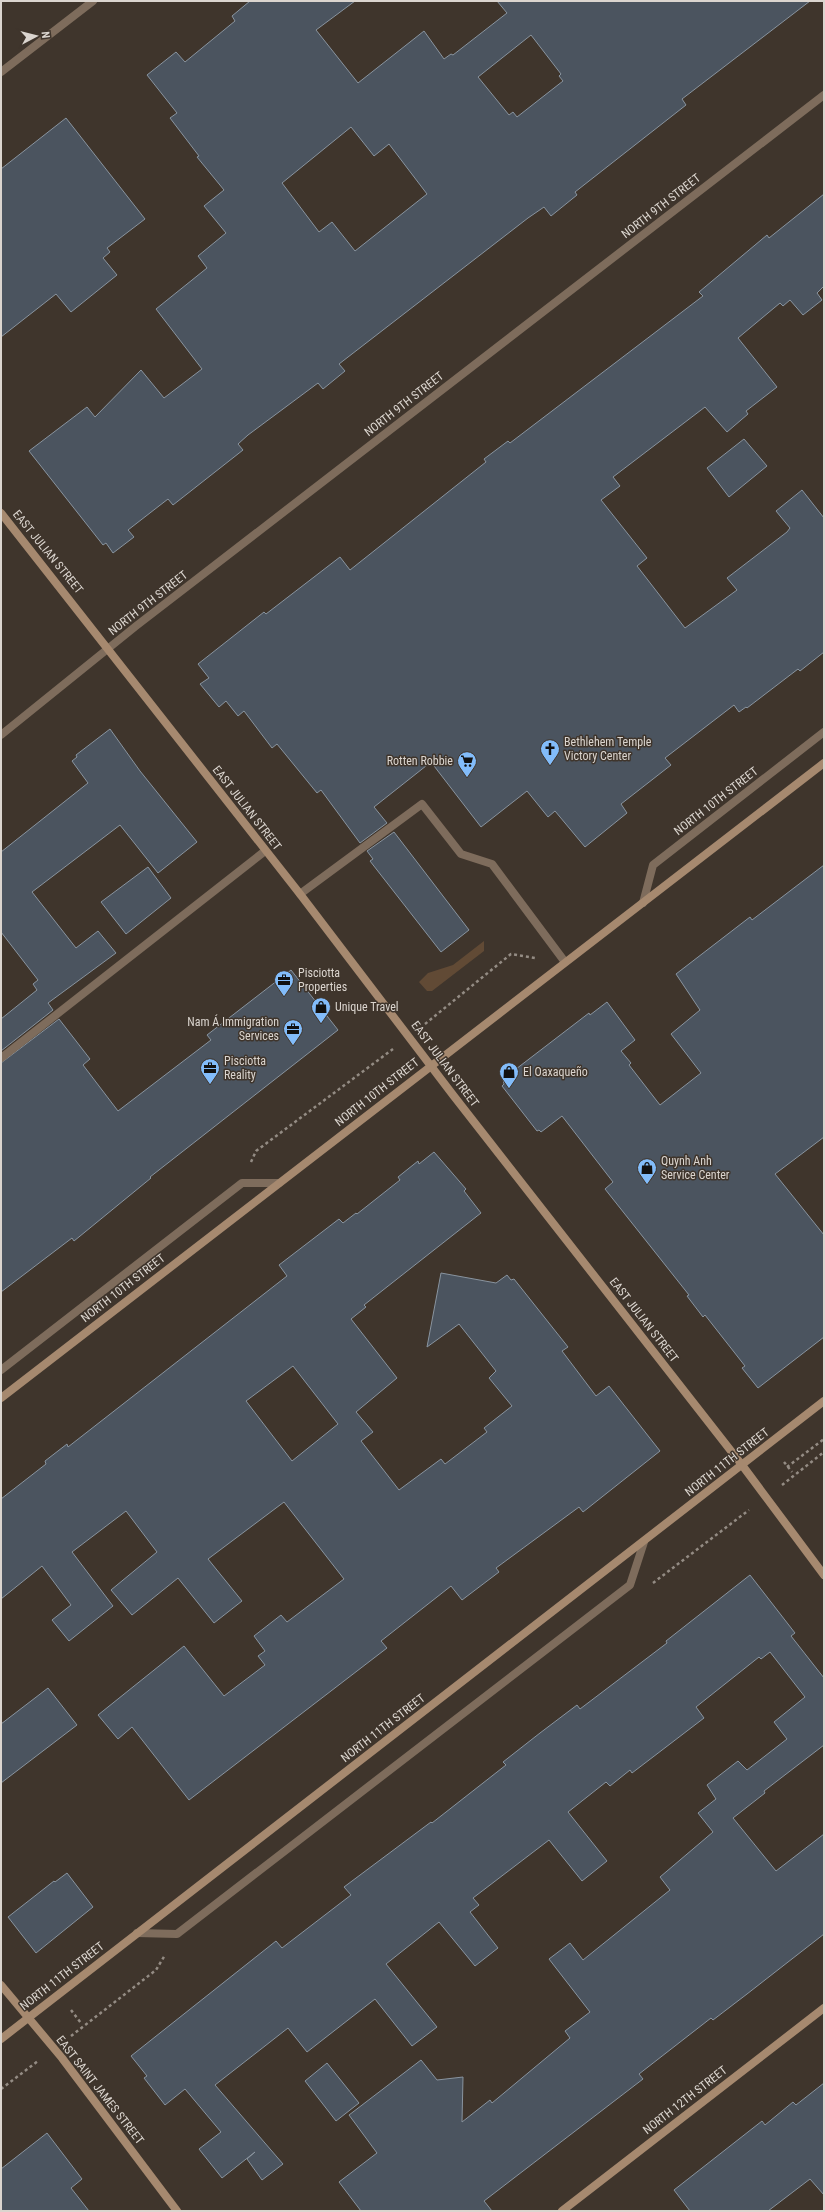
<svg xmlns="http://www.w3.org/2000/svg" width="825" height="2212" viewBox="0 0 825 2212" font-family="'Roboto Condensed',sans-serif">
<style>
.green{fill:#614a35}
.building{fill:#4b545f;stroke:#89949f;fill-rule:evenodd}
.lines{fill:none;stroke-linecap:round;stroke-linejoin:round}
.path{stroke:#948c84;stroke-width:2.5;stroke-dasharray:3 3;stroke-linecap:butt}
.lane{stroke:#7e6c5c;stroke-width:8}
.street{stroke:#7e6c5c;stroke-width:8}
.secondary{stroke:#a6896f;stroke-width:8}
.labels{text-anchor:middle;stroke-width:3;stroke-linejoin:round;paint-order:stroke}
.street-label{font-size:12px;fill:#dbd5cf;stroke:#3f352c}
.poi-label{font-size:12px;fill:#dbd5cf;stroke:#3f352c;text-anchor:start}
</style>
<rect width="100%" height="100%" fill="#3f352c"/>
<path class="green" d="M484,941V951L432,991H427L419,982L428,973L453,965Z"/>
<g class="building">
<path d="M250,1H355L316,30L358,83L424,31L444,59L451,54L453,55L507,13L497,1H810L682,99L686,105L575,192L577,195L551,216L544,207L528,218L339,364L345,371L323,389L318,383L248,435L238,444L243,450L173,505L168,499L128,530L134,537L113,553L106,543L103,545L29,451L87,407L95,417L141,370L164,398L202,369L156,309L207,268L198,256L226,233L204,206L224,190L197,157L199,156L170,118L177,113L147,75L176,52L185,62L235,21L232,16ZM531,35L561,74L559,76L563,81L517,117L513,112L509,115L478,77ZM351,127L374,156L389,144L427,194L355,251L332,222L319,232L282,183Z"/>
<path d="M66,118L145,219L107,248L110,252L103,258L117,275L71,312L56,294L1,337V169Z"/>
<path d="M824,194V286L817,293L822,300L803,315L790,300L783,306L780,303L738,338L777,387L746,411L748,414L727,432L705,407L613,477L620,486L601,500L647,558L637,566L685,628L737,590L727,578L787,532L790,528L776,511L802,490L824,518V652L800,671L798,669L747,708L746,707L739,712L734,705L665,758L671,765L621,804L627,813L585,847L555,811L548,817L527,791L481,827L431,762L374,807L387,823L360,843L321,790L317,793L277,744L272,748L244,711L238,716L226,701L219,707L200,684L209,678L198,664L264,612L266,614L340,557L350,570L486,462L484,459L508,441L510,443L703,296L699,292L767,235L769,238Z"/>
<path d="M744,439L767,466L729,497L707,468Z"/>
<path d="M110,729L140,771L197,842L158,873L120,825L32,892L76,948L98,931L116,953L48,1003L53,1010L1,1051V1019L37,990L33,984L38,980L1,932V852L88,783L72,761L77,757L76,755Z"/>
<path d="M394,832L469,930L441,952L370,861L373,859L367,851Z"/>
<path d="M824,865V1137L775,1174L824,1235V1337L758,1388L742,1368L745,1366L705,1315L703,1317L687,1296L689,1295L605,1189L613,1182L562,1116L541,1132L539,1130L537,1131L502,1086L504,1084L503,1079L589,1013L590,1015L607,1002L635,1040L621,1051L631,1063L629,1065L660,1105L701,1073L671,1034L700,1010L676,974L750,917L752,920Z"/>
<path d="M148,867L171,898L126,934L101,902Z"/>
<path d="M291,970L338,1030L150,1177L151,1178L74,1241L72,1238L1,1292V1063L59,1019L90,1059L83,1065L118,1111L211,1040L207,1035Z"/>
<path d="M434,1152L466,1189L464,1191L481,1213L364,1305L366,1307L351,1319L397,1378L356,1412L373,1432L361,1441L399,1490L441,1459L445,1464L487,1432L484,1428L512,1406L489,1378L496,1371L459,1324L427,1347L441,1273L496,1283L507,1275L511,1280L514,1279L568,1347L562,1351L596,1396L609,1386L660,1451L583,1512L579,1507L496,1568L499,1572L462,1600L451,1586L381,1641L387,1648L189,1800L132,1727L118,1739L98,1715L184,1646L224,1696L265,1665L258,1656L265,1651L254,1636L281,1615L287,1622L344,1579L284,1502L208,1559L242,1601L214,1623L178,1578L132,1615L111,1590L157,1552L126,1511L72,1552L113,1606L69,1641L52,1620L71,1605L42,1566L1,1599V1499L46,1464L45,1461L67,1444L68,1447L287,1276L279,1265L339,1219L343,1223L356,1213L357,1214L400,1180L398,1177L418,1161L419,1164ZM293,1366L338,1424L292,1461L246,1401Z"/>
<path d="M750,1575L795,1633L791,1636L824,1678V1745L764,1791L765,1793L733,1818L776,1871L824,1834V1934L747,1994L713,2020L711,2018L639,2074L643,2079L484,2201L492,2211H361L339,2182L377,2153L349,2115L421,2060L437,2080L463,2077L462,2122L490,2100L492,2103L570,2038L565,2031L590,2012L549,1959L570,1943L583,1960L670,1890L660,1877L713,1832L698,1813L716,1799L707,1785L738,1761L747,1770L787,1739L774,1722L805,1697L770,1652L761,1659L759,1657L696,1707L704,1718L632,1773L630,1770L610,1786L606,1782L568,1812L607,1861L582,1881L549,1840L473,1898L479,1905L470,1912L498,1948L475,1966L439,1922L386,1964L437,2027L412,2046L375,1999L307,2052L288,2028L215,2085L283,2164L262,2180L247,2159L255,2152L222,2178L199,2149L221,2132L185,2089L165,2105L144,2078L147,2076L131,2056L276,1941L282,1948L351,1895L344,1887L431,1822L432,1823L506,1765L503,1762L540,1733L577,1705L580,1709L667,1643L666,1641Z"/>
<path d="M48,1688L77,1725L1,1783V1724Z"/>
<path d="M67,1873L93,1907L36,1953L8,1917L54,1881L55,1882Z"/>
<path d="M327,2063L359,2103L336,2121L305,2081Z"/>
<path d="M824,2083V2195L810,2179L768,2211H690L674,2190L762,2121L765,2125L793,2102L796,2105Z"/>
<path d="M47,2133L82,2179L71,2188L89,2211H1V2169Z"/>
</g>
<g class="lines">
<g class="path">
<path d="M425,1024L511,954L535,958"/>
<path d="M251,1162L256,1151L393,1049"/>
<path d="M784,1462L792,1472"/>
<path d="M787,1467L824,1439"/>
<path d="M782,1485L824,1452"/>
<path d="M653,1583L749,1510"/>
<path d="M71,2010L81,2023"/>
<path d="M71,2036L156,1970L165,1955"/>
<path d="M1,2089L38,2061"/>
</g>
<g class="lane">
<path d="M300,894L422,804L461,854L492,864L565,962"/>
<path d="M643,903L653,865L824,732"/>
<path d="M1,1058L265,851"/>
<path d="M1,1370L242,1183H279"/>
<path d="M137,1933L177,1934L630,1585L644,1542"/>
</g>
<g class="street">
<path d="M1,72L93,1"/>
<path d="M1,735L136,626L824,95"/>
</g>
<g class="secondary">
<path d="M1,513L300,894L453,1095L742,1465L824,1575"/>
<path d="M1,1398L824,763"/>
<path d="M1,1985L62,2058L177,2211"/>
<path d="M1,2039L824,1401"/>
<path d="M562,2211L824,2008"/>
</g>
</g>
<defs>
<g id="church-pin" transform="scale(1)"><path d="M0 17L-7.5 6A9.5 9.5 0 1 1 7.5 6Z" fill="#82bcfa" stroke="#3f352c"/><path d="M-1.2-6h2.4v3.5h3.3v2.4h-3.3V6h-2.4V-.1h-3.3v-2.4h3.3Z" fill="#111"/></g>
<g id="supermarket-pin" transform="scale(1)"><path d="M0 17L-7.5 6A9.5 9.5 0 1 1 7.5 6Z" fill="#82bcfa" stroke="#3f352c"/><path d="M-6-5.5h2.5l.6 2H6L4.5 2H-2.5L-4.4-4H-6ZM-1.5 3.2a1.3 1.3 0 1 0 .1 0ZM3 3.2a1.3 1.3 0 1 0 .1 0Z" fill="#111"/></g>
<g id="office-pin" transform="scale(1)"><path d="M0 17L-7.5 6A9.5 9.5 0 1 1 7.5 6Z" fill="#82bcfa" stroke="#3f352c"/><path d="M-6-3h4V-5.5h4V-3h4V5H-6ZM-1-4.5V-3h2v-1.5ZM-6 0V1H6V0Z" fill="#111"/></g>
<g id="shop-pin" transform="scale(1)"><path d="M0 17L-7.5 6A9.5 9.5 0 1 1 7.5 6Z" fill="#82bcfa" stroke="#3f352c"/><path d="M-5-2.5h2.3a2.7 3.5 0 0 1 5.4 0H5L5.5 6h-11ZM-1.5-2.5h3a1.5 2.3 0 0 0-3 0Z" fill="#111"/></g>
</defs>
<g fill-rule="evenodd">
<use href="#church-pin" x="550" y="749"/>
<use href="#supermarket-pin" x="467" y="761"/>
<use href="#office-pin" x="284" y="980"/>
<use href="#shop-pin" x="321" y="1007"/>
<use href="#office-pin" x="293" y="1029"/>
<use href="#office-pin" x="210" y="1068"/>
<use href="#shop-pin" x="509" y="1072"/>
<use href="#shop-pin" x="647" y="1168"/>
</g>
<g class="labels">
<g class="street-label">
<text transform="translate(661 206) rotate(-38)" y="4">NORTH 9TH STREET</text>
<text transform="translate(404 404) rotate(-38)" y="4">NORTH 9TH STREET</text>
<text transform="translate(48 552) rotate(51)" y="4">EAST JULIAN STREET</text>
<text transform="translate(148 603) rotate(-38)" y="4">NORTH 9TH STREET</text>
<text transform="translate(716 801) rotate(-38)" y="4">NORTH 10TH STREET</text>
<text transform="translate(247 808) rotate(52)" y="4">EAST JULIAN STREET</text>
<text transform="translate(445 1064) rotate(53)" y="4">EAST JULIAN STREET</text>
<text transform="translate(377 1092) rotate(-38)" y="4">NORTH 10TH STREET</text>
<text transform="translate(123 1288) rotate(-38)" y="4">NORTH 10TH STREET</text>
<text transform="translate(644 1320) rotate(52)" y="4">EAST JULIAN STREET</text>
<text transform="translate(727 1462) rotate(-38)" y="4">NORTH 11TH STREET</text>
<text transform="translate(383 1728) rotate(-38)" y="4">NORTH 11TH STREET</text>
<text transform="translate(62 1976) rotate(-38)" y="4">NORTH 11TH STREET</text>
<text transform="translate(100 2090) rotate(52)" y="4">EAST SAINT JAMES STREET</text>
<text transform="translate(685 2100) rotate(-38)" y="4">NORTH 12TH STREET</text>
</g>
<g class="poi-label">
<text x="564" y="746">Bethlehem Temple<tspan x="564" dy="14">Victory Center</tspan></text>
<text x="453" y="765" text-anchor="end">Rotten Robbie</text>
<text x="298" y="977">Pisciotta<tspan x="298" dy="14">Properties</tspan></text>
<text x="335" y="1011">Unique Travel</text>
<text x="279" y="1026" text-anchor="end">Nam Á Immigration<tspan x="279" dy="14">Services</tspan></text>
<text x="224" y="1065">Pisciotta<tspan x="224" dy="14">Reality</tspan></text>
<text x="523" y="1076">El Oaxaqueño</text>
<text x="661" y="1165">Quynh Anh<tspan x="661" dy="14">Service Center</tspan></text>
</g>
</g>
<rect width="825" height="2212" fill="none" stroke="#dbd5cf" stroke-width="4"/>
<g transform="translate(36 36) rotate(83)" stroke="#3f352c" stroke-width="3" paint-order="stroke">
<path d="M0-3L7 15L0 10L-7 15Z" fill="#dbd5cf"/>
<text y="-6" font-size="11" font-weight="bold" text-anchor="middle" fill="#dbd5cf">N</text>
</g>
</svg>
